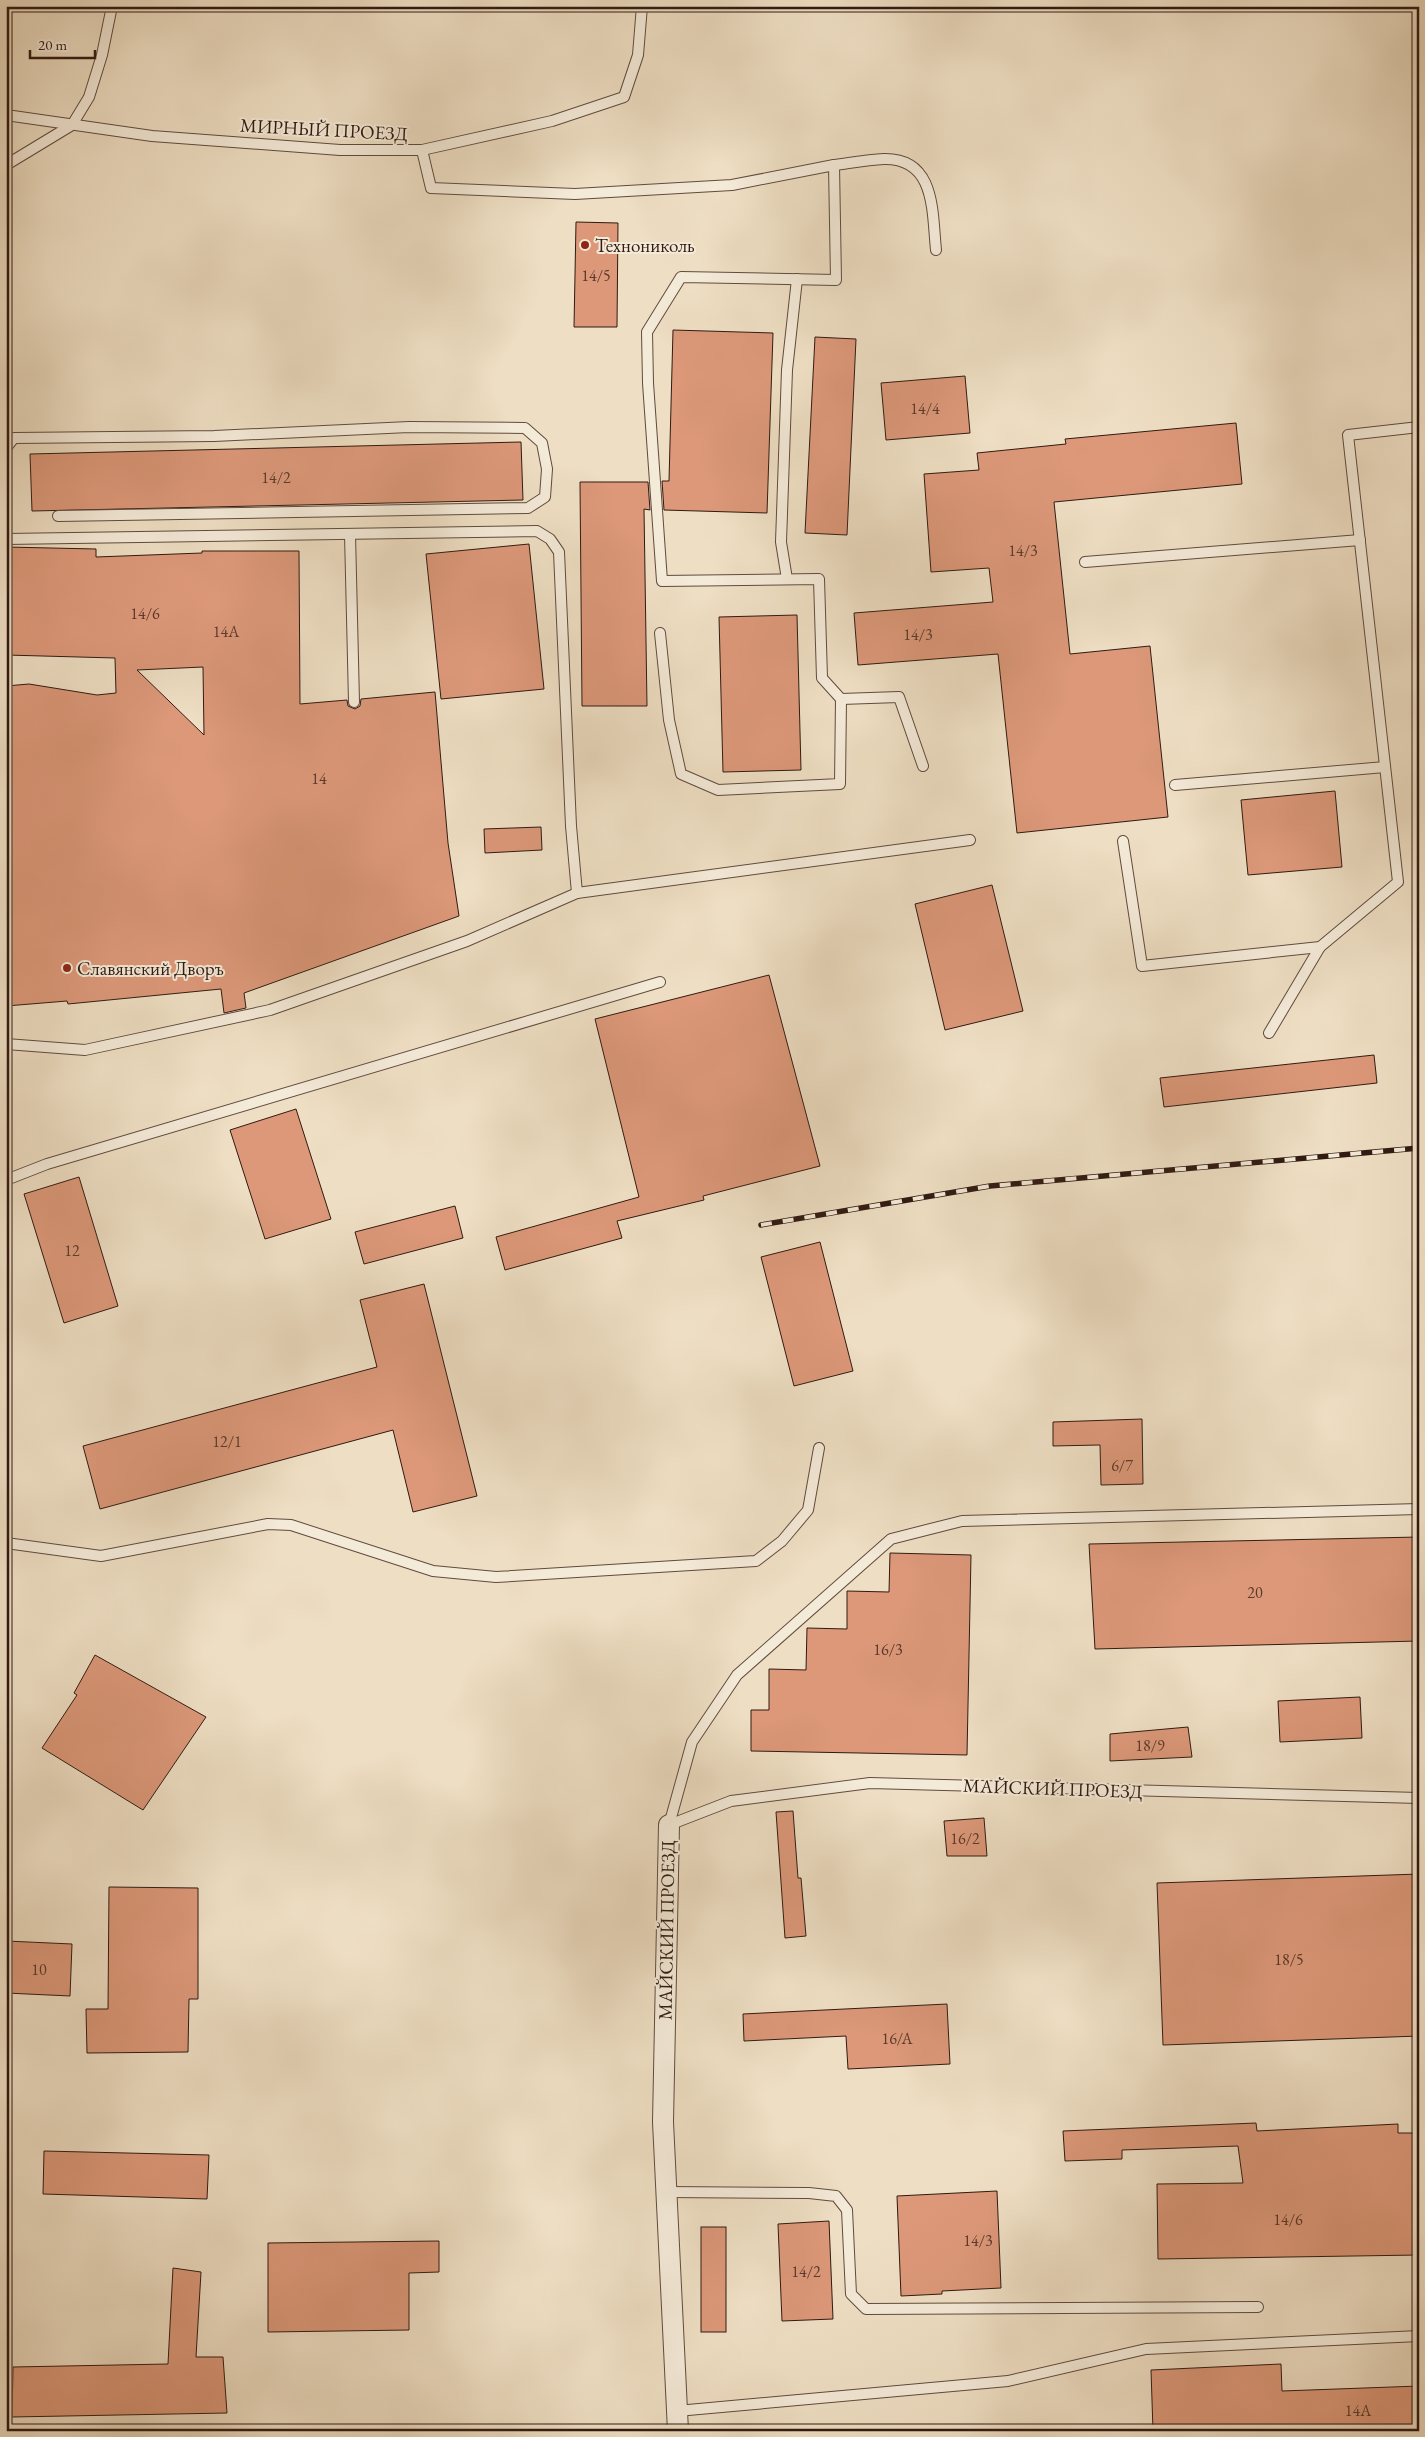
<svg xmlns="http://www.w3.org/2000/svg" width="1425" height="2437" viewBox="0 0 1425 2437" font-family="'EB Garamond',serif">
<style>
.building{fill:#dc9879;stroke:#301a12;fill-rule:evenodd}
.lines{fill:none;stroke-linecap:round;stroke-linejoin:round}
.service-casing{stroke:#604b3e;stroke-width:12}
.minor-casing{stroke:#604b3e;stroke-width:22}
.service{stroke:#f4ead8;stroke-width:10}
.minor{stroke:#f4ead8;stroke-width:20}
.rail-casing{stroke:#301a12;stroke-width:5.5}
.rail{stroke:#f4ead8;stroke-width:4;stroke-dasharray:11;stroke-linecap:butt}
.poi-dot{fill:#8f2418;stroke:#f4ead8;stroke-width:2}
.labels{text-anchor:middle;stroke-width:4;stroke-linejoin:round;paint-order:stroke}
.number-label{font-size:16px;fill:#5b3a2c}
.street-label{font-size:19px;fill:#301a12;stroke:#f4ead8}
.poi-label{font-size:19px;fill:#301a12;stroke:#f4ead8;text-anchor:start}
</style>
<rect width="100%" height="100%" fill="#eedec3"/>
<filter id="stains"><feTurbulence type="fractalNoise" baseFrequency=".004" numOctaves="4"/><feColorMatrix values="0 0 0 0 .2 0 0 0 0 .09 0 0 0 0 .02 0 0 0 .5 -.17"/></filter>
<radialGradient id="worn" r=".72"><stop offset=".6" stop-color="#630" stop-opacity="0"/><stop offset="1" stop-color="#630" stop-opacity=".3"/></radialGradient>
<g class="building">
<path d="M576,222L618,223L617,327H574Z"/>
<path d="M673,330L773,333L767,513L664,510L662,481H669Z"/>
<path d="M815,337L856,339L847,535L805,533Z"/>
<path d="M965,376L970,433L886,440L881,383Z"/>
<path d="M1236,423L1242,484L1054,502L1070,654L1150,646L1168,817L1017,833L998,654L858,665L854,613L993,602L989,568L931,572L924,474L979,470L977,453L1066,444L1065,439Z"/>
<path d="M521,442L523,500L32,511L30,454Z"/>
<path d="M580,482H648L650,510L644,509L647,706H582Z"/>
<path d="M529,544L544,689L441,699L426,554Z"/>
<path d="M6,547L96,549V557L202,553V551H299L300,704L347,700L348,706L355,709L360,706L361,699L435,692L448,843L459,916L244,993L246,1008L224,1013L221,989L68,1004L67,1001L6,1006V686L29,684L97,695L116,693L115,658L6,655ZM203,667L204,735L137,670Z"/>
<path d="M797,615L801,770L723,772L719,617Z"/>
<path d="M1335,791L1342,867L1248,875L1241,800Z"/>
<path d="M541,827L542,850L485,853L484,829Z"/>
<path d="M992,885L1023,1011L945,1030L915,904Z"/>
<path d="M769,975L820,1166L703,1196L704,1200L617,1221L622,1238L505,1270L496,1237L639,1197L595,1019Z"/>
<path d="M1374,1055L1377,1083L1164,1107L1160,1078Z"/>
<path d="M296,1109L331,1219L265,1239L230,1130Z"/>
<path d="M79,1177L118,1306L64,1323L24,1194Z"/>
<path d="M455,1206L463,1238L364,1264L355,1232Z"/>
<path d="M820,1242L853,1371L794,1386L761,1257Z"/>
<path d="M424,1284L477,1496L413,1512L393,1430L100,1509L83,1446L377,1367L360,1300Z"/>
<path d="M1142,1419L1143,1484L1101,1485L1100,1445L1053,1446V1422Z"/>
<path d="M1419,1537V1641L1095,1649L1089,1544Z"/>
<path d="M890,1553L971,1555L967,1755L751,1751V1710H769V1669L806,1670L807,1628L847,1629V1591L889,1592Z"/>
<path d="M95,1655L206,1717L143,1810L42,1748L77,1695L74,1693Z"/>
<path d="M1360,1697L1362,1738L1280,1742L1278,1701Z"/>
<path d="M1188,1727L1192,1757L1110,1761V1734Z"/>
<path d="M793,1811L798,1878H801L806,1936L785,1938L776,1812Z"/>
<path d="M984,1818L987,1856H947L944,1821Z"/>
<path d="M1419,1874V2036L1163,2045L1157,1883Z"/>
<path d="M109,1887L198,1888V1999H189L188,2052L87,2053L86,2009H108Z"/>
<path d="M6,1941L72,1944L70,1996L6,1993Z"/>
<path d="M947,2004L950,2064L848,2069L846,2036L744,2041L743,2014Z"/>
<path d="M1256,2123L1257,2131L1398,2124V2133H1419V2255L1158,2259L1157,2184L1243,2183L1238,2146L1122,2150V2159L1065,2161L1063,2131Z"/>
<path d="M44,2151L209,2155L207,2199L43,2194Z"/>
<path d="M997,2191L1001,2288L942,2291V2294L901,2296L897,2196Z"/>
<path d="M829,2221L833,2319L782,2321L778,2224Z"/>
<rect x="701" y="2227" width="25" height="105"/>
<path d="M439,2241V2272L409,2273V2330L268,2332V2243Z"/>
<path d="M173,2268L201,2272L196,2357H223L227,2413L12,2417L13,2367L168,2364Z"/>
<path d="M1281,2364L1282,2391L1419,2386V2431H1153L1151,2370Z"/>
</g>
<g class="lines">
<g class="service-casing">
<g id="service">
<path d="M6,115L152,136L340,150H422L552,121L624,97L638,55L642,6"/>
<path d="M422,150L431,188L575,194L732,185L834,165L836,280L681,277L647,332L648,383L662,581L819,579L822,678L841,699L840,784L718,790L681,774L669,720L660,633"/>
<path d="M6,165L72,125L89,97L102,55L112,6"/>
<path d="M834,165C850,163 867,160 884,159C936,158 932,212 936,250"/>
<path d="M6,448L14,438L214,436L409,427L525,428L542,443L547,469L545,497L528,508L58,516"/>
<path d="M350,534L354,702"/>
<path d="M6,539L537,531L550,539L559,552L571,826L577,893"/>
<path d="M1085,562L1360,540"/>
<path d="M787,579L781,542L787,370L797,279"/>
<path d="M841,699L899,697L923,766"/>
<path d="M1175,785L1385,767"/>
<path d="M1123,841L1142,966L1320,947L1398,882L1348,435L1419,427"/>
<path d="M1269,1033L1320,947"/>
<path d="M6,1044L85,1050L270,1010L467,941L577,893L970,840"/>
<path d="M6,1180L47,1164L660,982"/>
<path d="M6,1543L101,1556L268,1524L291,1525L433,1571L496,1577L756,1561L782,1541L808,1510L819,1448"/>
<path d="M669,1825L692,1742L737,1675L891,1539L962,1521L1419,1509"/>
<path d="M669,1825L731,1801L870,1783L1419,1798"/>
<path d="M666,2192L809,2193L836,2196L847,2210L851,2294L866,2309L1258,2307"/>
<path d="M677,2411L1008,2381L1146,2349L1419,2336"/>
</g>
</g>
<g class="minor-casing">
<path id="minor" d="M669,1825L663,2122L678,2431"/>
</g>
<use href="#service" class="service"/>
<use href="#minor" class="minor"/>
<g class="rail-casing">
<path id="rail" d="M761,1225L990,1186L1419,1148"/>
</g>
<use href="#rail" class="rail"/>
</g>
<g class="poi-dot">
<circle cx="585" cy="245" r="5"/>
<circle cx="67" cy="968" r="5"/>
</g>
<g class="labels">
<g class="number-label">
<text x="596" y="281">14/5</text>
<text x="925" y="414">14/4</text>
<text x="276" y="483">14/2</text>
<text x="1023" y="556">14/3</text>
<text x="145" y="619">14/6</text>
<text x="226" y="637">14А</text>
<text x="918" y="640">14/3</text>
<text x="319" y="784">14</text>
<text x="72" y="1256">12</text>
<text x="227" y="1447">12/1</text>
<text x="1122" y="1471">6/7</text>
<text x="1255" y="1598">20</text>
<text x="888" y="1655">16/3</text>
<text x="1150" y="1751">18/9</text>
<text x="965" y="1844">16/2</text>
<text x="1289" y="1965">18/5</text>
<text x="39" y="1975">10</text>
<text x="897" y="2044">16/A</text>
<text x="1288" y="2225">14/6</text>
<text x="978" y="2246">14/3</text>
<text x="806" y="2277">14/2</text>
<text x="1358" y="2416">14А</text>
</g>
<g class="street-label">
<text transform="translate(324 129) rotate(3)" y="7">МИРНЫЙ ПРОЕЗД</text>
<text transform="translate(1053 1788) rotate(2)" y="7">МАЙСКИЙ ПРОЕЗД</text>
<text transform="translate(666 1930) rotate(-89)" y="7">МАЙСКИЙ ПРОЕЗД</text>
</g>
<g class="poi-label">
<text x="595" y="252">Технониколь</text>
<text x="77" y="975">Cлавянский Дворъ</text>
</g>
</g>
<rect width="1425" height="2437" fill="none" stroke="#eedec3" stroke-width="25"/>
<rect x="8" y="8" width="1410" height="2422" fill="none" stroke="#301a12" stroke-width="2.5"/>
<rect x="12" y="12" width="1400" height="2412" fill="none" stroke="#301a12"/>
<path d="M30 50v8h65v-8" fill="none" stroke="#301a12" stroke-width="2.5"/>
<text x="38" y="50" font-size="15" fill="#301a12" stroke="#f4ead8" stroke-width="4" paint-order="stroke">20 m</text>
<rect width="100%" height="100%" filter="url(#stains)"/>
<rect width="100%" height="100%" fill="url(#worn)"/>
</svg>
